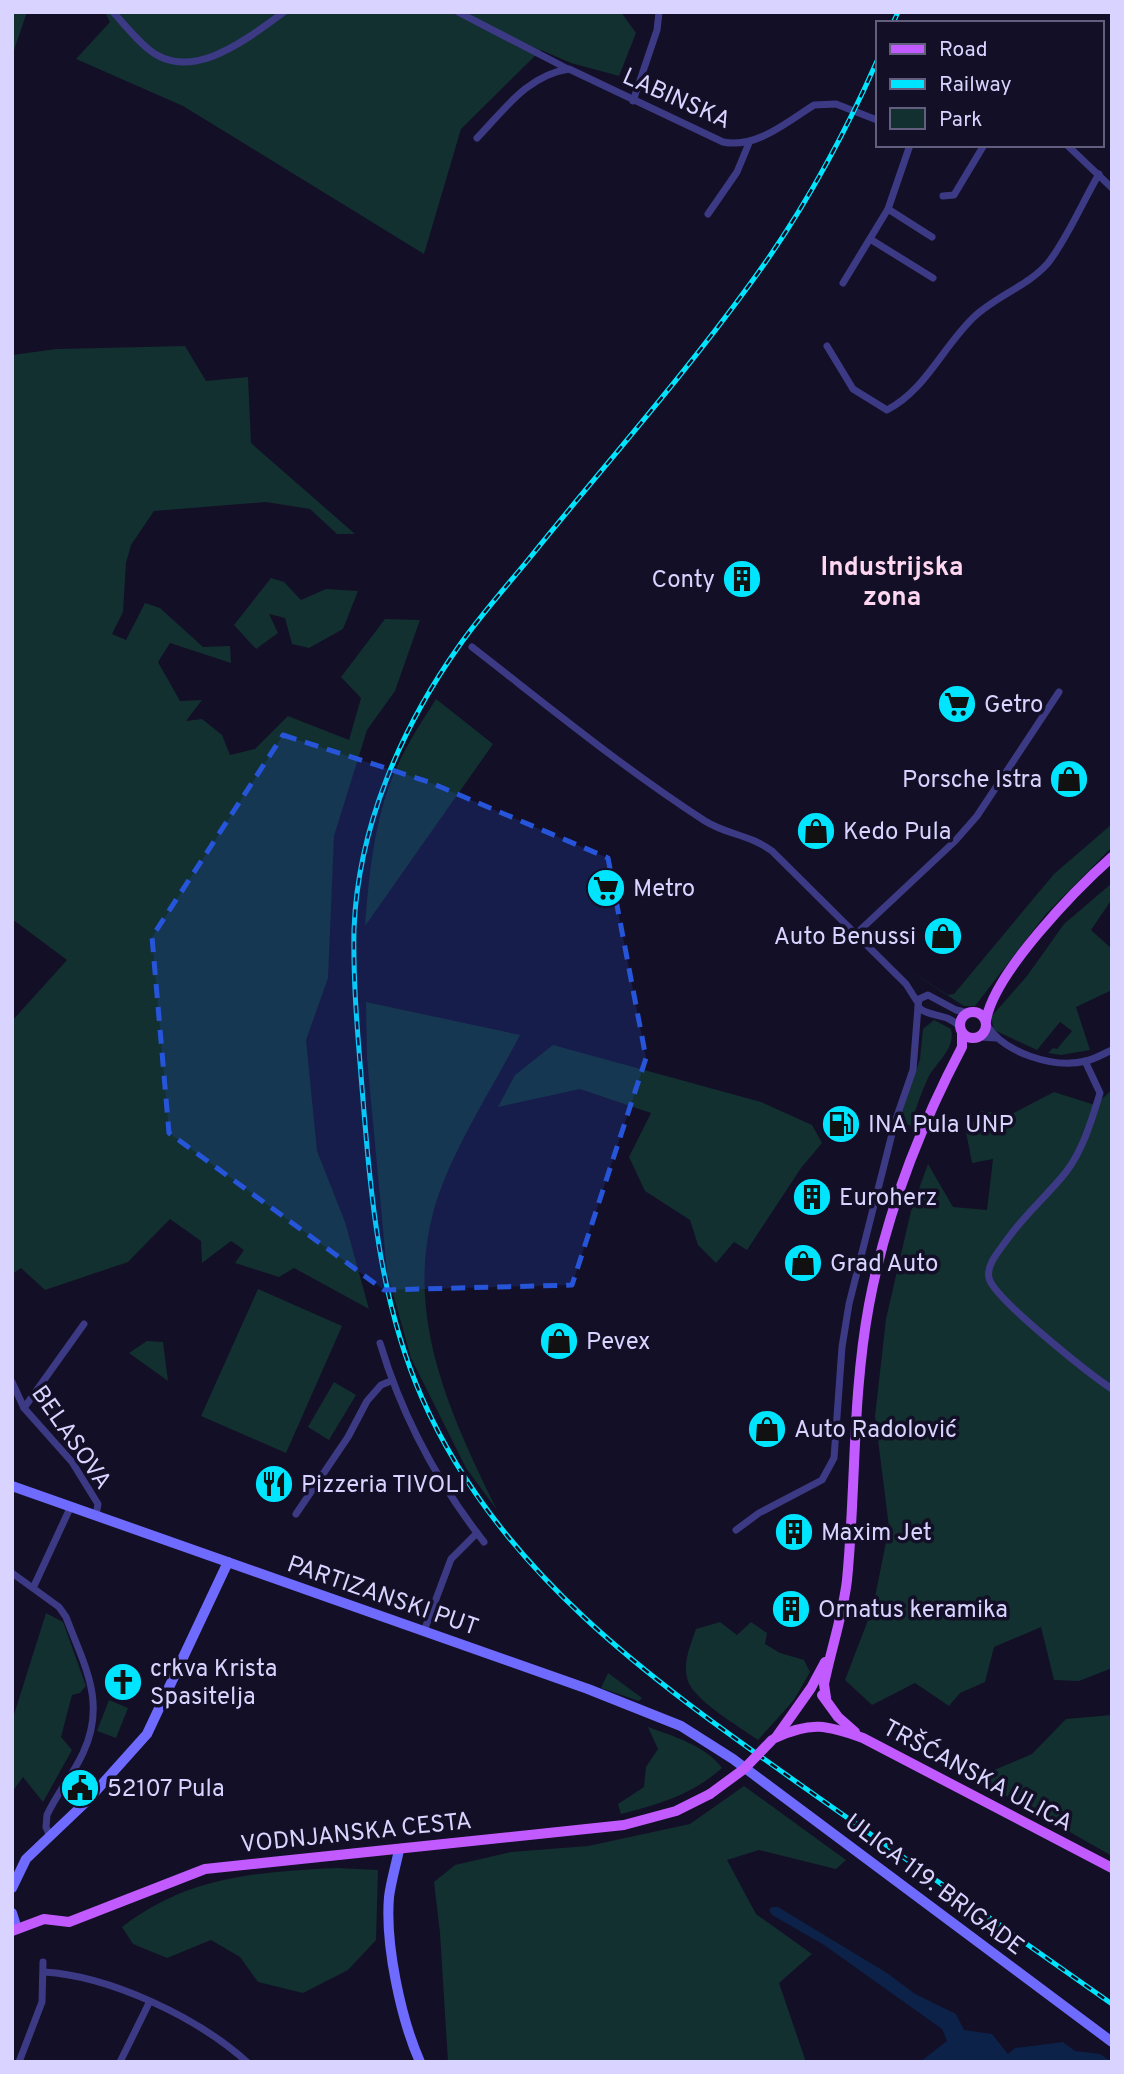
<svg xmlns="http://www.w3.org/2000/svg" width="1124" height="2074" viewBox="0 0 1124 2074" font-family="Overpass,sans-serif">
<style>
.green{fill:#12302f}
.water{fill:#0c2248}
.lines{fill:none;stroke-linecap:round;stroke-linejoin:round}
.street{stroke:#3d3a85;stroke-width:7}
.secondary{stroke:#6f6bff;stroke-width:10}
.primary{stroke:#c25bff;stroke-width:10}
.rail-casing{stroke:#00e5ff;stroke-width:5}
.rail{stroke:#130f26;stroke-width:2.5;stroke-dasharray:8;stroke-linecap:butt}
.primary-bridge{stroke:#c25bff;stroke-width:10}
.marked{fill:#2655da;fill-opacity:0.2;stroke:#2655da;stroke-width:5;stroke-dasharray:14 9;stroke-linejoin:round}
.labels{text-anchor:middle;stroke-width:7;stroke-linejoin:round;paint-order:stroke}
.street-label{font-size:24px;fill:#d9d4ff;stroke:#130f26}
.poi-label{font-size:24px;fill:#d9d4ff;stroke:#130f26;text-anchor:start}
.neighbourhood-label{font-size:26px;font-weight:bold;fill:#ffd6f0;stroke:#130f26}
</style>
<rect width="100%" height="100%" fill="#130f26"/>
<g class="green">
<path d="M12,12H27L12,56Z"/>
<path d="M105,12H621L636,33L619,76L571,63L541,50L461,129L424,254L183,106L76,59L110,22Z"/>
<path d="M185,346L206,381L248,377L251,443L355,534H337L310,509L266,502L154,511L131,545L126,563L123,612L112,634L126,640L145,603L160,608L203,647L230,646L231,663L170,643L158,662L180,701L202,700L186,721L202,719L222,735L230,755L255,749L288,716L349,740L361,698L341,677L385,619L420,620L395,691L367,730L334,836L328,978L306,1040L317,1151L345,1222L369,1309L294,1268L279,1277L235,1263L244,1250L231,1241L202,1263L201,1241L170,1219L128,1262L45,1290L21,1268L12,1274V1021L67,960L12,919V355L57,349Z"/>
<path d="M271,578L284,582L301,600L326,589L358,591L343,629L309,648L292,644L285,618L269,614L278,633L256,649L234,625Z"/>
<path d="M436,699L493,744L365,926C369,879 373,829 390,784C401,753 419,726 436,699Z"/>
<path d="M1112,824V847L1046,914L975,1006H964L899,964L948,995L954,994L1054,874Z"/>
<path d="M1112,883V899L1091,930L1112,949V990L1076,1007L1090,1050L1061,1055L1048,1053L1053,1048L1057,1049L1072,1031L1060,1022L1037,1050L994,1030L991,1017L1027,976L1064,924Z"/>
<path d="M366,1002L520,1035C492,1089 448,1156 433,1213C405,1319 451,1416 497,1510L466,1468L411,1358L387,1272L367,1058Z"/>
<path d="M934,1020L951,1029C956,1049 936,1062 928,1078C921,1094 915,1109 911,1126L899,1121L920,1059L923,1029Z"/>
<path d="M553,1045L761,1102L812,1125L822,1143L801,1168L747,1250L734,1242L716,1263L698,1245L690,1220L645,1191L629,1157L651,1113L580,1089L498,1107L515,1075Z"/>
<path d="M1112,1090V1668L1079,1681L1054,1680L1041,1627L994,1647L985,1682L960,1693L949,1706L915,1683L872,1705L845,1680L873,1607L889,1527L875,1416L886,1319L911,1211L928,1164L953,1207L987,1210L993,1159L972,1163L966,1132L981,1111L1010,1115L1054,1092L1095,1105Z"/>
<path d="M258,1289L342,1326L286,1453L201,1416Z"/>
<path d="M147,1341L163,1342L168,1381L129,1353Z"/>
<path d="M334,1382L356,1395L329,1440L308,1427Z"/>
<path d="M46,1613L63,1622L86,1686L80,1693L72,1695L61,1737L72,1750L43,1802L23,1777L12,1792V1721Z"/>
<path d="M720,1622L737,1635L751,1622L767,1633L765,1644L780,1653L804,1660L810,1672L794,1700L758,1740C740,1727 691,1699 687,1678C683,1661 691,1644 696,1629Z"/>
<path d="M608,1673L642,1698L639,1701L601,1688Z"/>
<path d="M109,1700L128,1708L116,1738L97,1731Z"/>
<path d="M1112,1715V1856L975,1778L1032,1754L1066,1719Z"/>
<path d="M648,1727C673,1736 706,1746 722,1768C692,1795 659,1804 621,1814L618,1804L644,1787L646,1767L658,1749Z"/>
<path d="M744,1786L846,1860L836,1869L759,1850L727,1860L756,1914L812,1954L779,1983L806,2062H448L440,1933L434,1882L455,1865L511,1852L588,1846L690,1824Z"/>
<path d="M337,1868L378,1870L376,1940L348,1970L303,1993L258,1982L240,1957L211,1940L167,1958L133,1944L122,1927C188,1876 256,1872 337,1868Z"/>
</g>
<path class="water" d="M772,1907H778L887,1973L915,1994L956,2014L964,2030L992,2034L1008,2054L1015,2048L1063,2042L1075,2051L1100,2054L1112,2062H920L947,2041L942,2029L824,1945L772,1915L769,1910Z"/>
<g class="lines">
<g class="street">
<path d="M113,12C124,24 135,38 147,48C190,86 248,38 284,12"/>
<path d="M458,12L568,69"/>
<path d="M633,101L657,30L659,12"/>
<path d="M477,138C504,110 528,75 569,69L723,142C756,149 787,122 814,105L836,104L877,120"/>
<path d="M1067,145L1112,188"/>
<path d="M943,196L954,195L984,145"/>
<path d="M888,209L932,237"/>
<path d="M708,214L737,172L749,143"/>
<path d="M870,239L933,278"/>
<path d="M843,283L888,209L910,145"/>
<path d="M827,346L853,389L887,410C926,390 943,346 974,317C996,296 1028,286 1048,263C1067,239 1083,201 1099,174"/>
<path d="M472,647C548,706 623,768 705,821C727,835 749,834 772,851L906,984L918,1003"/>
<path d="M857,933L955,841L977,816L1059,692"/>
<path d="M987,1025C1004,1053 1054,1069 1086,1061C1095,1059 1103,1054 1112,1050"/>
<path d="M960,1027C947,1012 929,1018 918,1007L919,999L928,995L956,1010L969,1013"/>
<path d="M980,1037L996,1038"/>
<path d="M1085,1061L1100,1093C1092,1119 1083,1150 1066,1172C1047,1196 1024,1215 1006,1241C999,1251 986,1265 989,1278C993,1298 1091,1375 1112,1389"/>
<path d="M380,1343C402,1416 437,1482 484,1542"/>
<path d="M12,1382L24,1408L72,1462L98,1504L96,1515"/>
<path d="M24,1408L84,1324"/>
<path d="M296,1514L348,1437L367,1401L381,1385L391,1381"/>
<path d="M736,1530L759,1513L822,1480L834,1458L842,1347L849,1304L895,1122L913,1070L918,1007"/>
<path d="M12,1573L59,1607L66,1617C84,1665 107,1702 83,1753C73,1775 57,1793 47,1815L46,1827L49,1834"/>
<path d="M34,1586L71,1506"/>
<path d="M424,1631L451,1559L477,1533"/>
<path d="M44,1972C110,1976 197,2017 247,2062"/>
<path d="M19,2062L42,2002L43,1962"/>
<path d="M120,2062L149,2003"/>
</g>
<g class="secondary">
<path d="M12,1486L588,1689L681,1726L733,1759L1112,2042"/>
<path d="M399,1850C396,1865 391,1881 389,1897C385,1945 401,2019 420,2062"/>
<path d="M12,1888L26,1859L87,1801L147,1734L228,1562"/>
<path d="M12,1913L17,1929"/>
</g>
<g class="primary">
<circle cx="973" cy="1025" r="13"/>
<path d="M986,1021C993,974 1076,889 1112,857"/>
<path d="M822,1695L838,1717L855,1732"/>
<path d="M826,1698L824,1684C831,1649 843,1615 847,1580C856,1489 852,1396 869,1305C886,1214 919,1129 962,1047V1033"/>
<path d="M777,1736L811,1688L825,1662"/>
<path d="M775,1738C811,1721 827,1725 863,1738L1112,1868"/>
<path d="M12,1931L44,1919L69,1922L205,1869L624,1825L676,1811L710,1794"/>
</g>
<g class="rail-casing">
<g id="rail">
<path d="M893,23L898,12"/>
<path d="M877,61C843,138 800,216 750,284C681,379 602,468 528,560C505,588 480,616 459,646C401,728 358,827 354,929C353,978 357,1027 361,1075C370,1186 377,1295 422,1398C502,1580 665,1689 822,1800C919,1868 1015,1936 1112,2004"/>
</g>
</g>
<use href="#rail" class="rail"/>
<path class="primary-bridge" d="M710,1794L744,1769L772,1740"/>
</g>
<path class="marked" d="M283,735L429,782L608,858L646,1058L572,1285L384,1290L169,1133L152,937Z"/>
<defs>
<g id="building-disc" transform="scale(2.0125)"><circle r="9.5" fill="#00e5ff" stroke="#130f26"/><path d="M-4-6H4V6H1V3H-1V6H-4ZM-2.5-4.3h1.7v1.8h-1.7ZM.8-4.3h1.7v1.8H.8ZM-2.5-1h1.7V.8h-1.7ZM.8-1h1.7V.8H.8Z" fill="#111"/></g>
<g id="supermarket-disc" transform="scale(2.0125)"><circle r="9.5" fill="#00e5ff" stroke="#130f26"/><path d="M-6-5.5h2.5l.6 2H6L4.5 2H-2.5L-4.4-4H-6ZM-1.5 3.2a1.3 1.3 0 1 0 .1 0ZM3 3.2a1.3 1.3 0 1 0 .1 0Z" fill="#111"/></g>
<g id="shop-disc" transform="scale(2.0125)"><circle r="9.5" fill="#00e5ff" stroke="#130f26"/><path d="M-5-2.5h2.3a2.7 3.5 0 0 1 5.4 0H5L5.5 6h-11ZM-1.5-2.5h3a1.5 2.3 0 0 0-3 0Z" fill="#111"/></g>
<g id="fuel-disc" transform="scale(2.0125)"><circle r="9.5" fill="#00e5ff" stroke="#130f26"/><path d="M-5.5-6h7V0h2V4h1.3V-2.5L3-4.5l.8-.8L6-3V5H2.5V1h-1V6h-7ZM-4.2-4.7v3.2H.2V-4.7Z" fill="#111"/></g>
<g id="restaurant-disc" transform="scale(2.0125)"><circle r="9.5" fill="#00e5ff" stroke="#130f26"/><path d="M-5-6h1v4h1v-4h1v4h1v-4h1v5L-1.5 .5V6h-2V.5L-5-1ZM5-6V6H3V1.5H1.5Q1.5-4 5-6Z" fill="#111"/></g>
<g id="church-disc" transform="scale(2.0125)"><circle r="9.5" fill="#00e5ff" stroke="#130f26"/><path d="M-1.2-6h2.4v3.5h3.3v2.4h-3.3V6h-2.4V-.1h-3.3v-2.4h3.3Z" fill="#111"/></g>
<g id="civic-disc" transform="scale(2.0125)"><circle r="9.5" fill="#00e5ff" stroke="#130f26"/><path d="M-.6-6.5H3V-4.5H.6V-3L4-1V1h2V6H-6V1h2V-1L-.6-3ZM-1.2 2.5V6h2.4V2.5Z" fill="#111"/></g>
</defs>
<g fill-rule="evenodd">
<use href="#building-disc" x="742" y="579"/>
<use href="#supermarket-disc" x="957" y="704"/>
<use href="#shop-disc" x="1069" y="779"/>
<use href="#shop-disc" x="816" y="831"/>
<use href="#supermarket-disc" x="606" y="888"/>
<use href="#shop-disc" x="943" y="936"/>
<use href="#fuel-disc" x="841" y="1124"/>
<use href="#building-disc" x="812" y="1197"/>
<use href="#shop-disc" x="803" y="1263"/>
<use href="#shop-disc" x="559" y="1341"/>
<use href="#shop-disc" x="767" y="1429"/>
<use href="#restaurant-disc" x="274" y="1484"/>
<use href="#building-disc" x="794" y="1532"/>
<use href="#building-disc" x="791" y="1609"/>
<use href="#church-disc" x="123" y="1682"/>
<use href="#civic-disc" x="80" y="1788"/>
</g>
<g class="labels">
<g class="street-label">
<text transform="translate(677 98) rotate(24)" y="8">LABINSKA</text>
<text transform="translate(72 1437) rotate(55)" y="8">BELASOVA</text>
<text transform="translate(383 1595) rotate(19)" y="8">PARTIZANSKI PUT</text>
<text transform="translate(978 1775) rotate(28)" y="8">TRŠĆANSKA ULICA</text>
<text transform="translate(356 1832) rotate(-6)" y="8">VODNJANSKA CESTA</text>
<text transform="translate(935 1884) rotate(37)" y="8">ULICA 119. BRIGADE</text>
</g>
<g class="poi-label">
<text x="715" y="587" text-anchor="end">Conty</text>
<text x="984" y="712">Getro</text>
<text x="1042" y="787" text-anchor="end">Porsche Istra</text>
<text x="843" y="839">Kedo Pula</text>
<text x="633" y="896">Metro</text>
<text x="916" y="944" text-anchor="end">Auto Benussi</text>
<text x="868" y="1132">INA Pula UNP</text>
<text x="839" y="1205">Euroherz</text>
<text x="830" y="1271">Grad Auto</text>
<text x="586" y="1349">Pevex</text>
<text x="794" y="1437">Auto Radolović</text>
<text x="301" y="1492">Pizzeria TIVOLI</text>
<text x="821" y="1540">Maxim Jet</text>
<text x="818" y="1617">Ornatus keramika</text>
<text x="150" y="1676">crkva Krista<tspan x="150" dy="28">Spasitelja</tspan></text>
<text x="107" y="1796">52107 Pula</text>
</g>
<g class="neighbourhood-label">
<text x="892" y="575">Industrijska<tspan x="892" dy="30">zona</tspan></text>
</g>
</g>
<rect width="1124" height="2074" fill="none" stroke="#d9d4ff" stroke-width="28"/>
<rect x="876" y="21" width="228" height="126" fill="#130f26" stroke="#625e7d" stroke-width="2"/>
<rect x="890" y="44" width="35" height="10" fill="#c25bff" stroke="#625e7d" stroke-width="2"/>
<text x="939" y="56" font-size="21" fill="#d9d4ff">Road</text>
<rect x="890" y="79" width="35" height="10" fill="#00e5ff" stroke="#625e7d" stroke-width="2"/>
<text x="939" y="91" font-size="21" fill="#d9d4ff">Railway</text>
<rect x="890" y="108" width="35" height="21" fill="#12302f" stroke="#625e7d" stroke-width="2"/>
<text x="939" y="126" font-size="21" fill="#d9d4ff">Park</text>
</svg>
